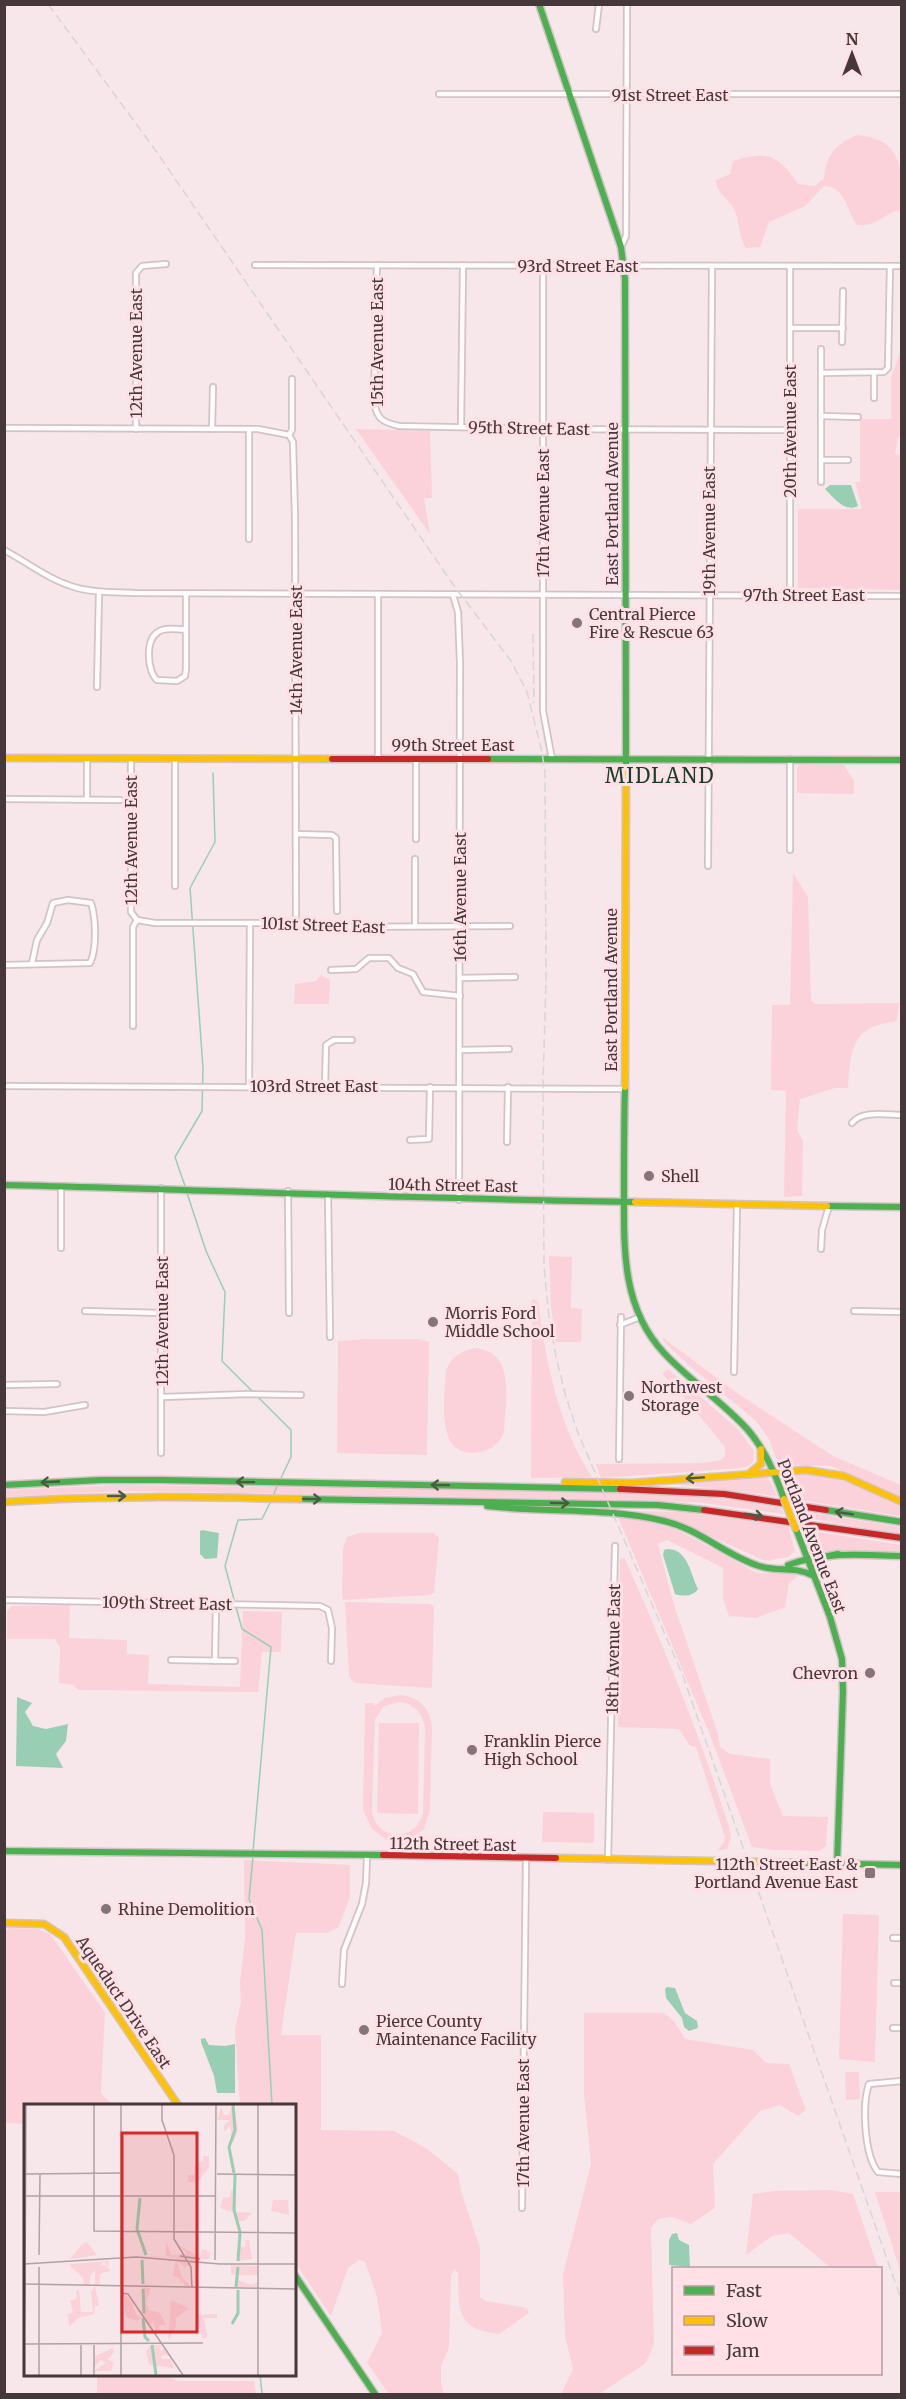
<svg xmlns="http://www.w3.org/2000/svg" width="906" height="2399" viewBox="0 0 906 2399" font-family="Merriweather,serif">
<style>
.green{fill:#fbd2da;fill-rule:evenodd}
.water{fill:#98cfb4}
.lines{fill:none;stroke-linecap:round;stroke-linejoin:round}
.stream{stroke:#98cfb4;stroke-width:1.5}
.street-casing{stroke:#d1c3c6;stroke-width:8}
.fast-casing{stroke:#d1c3c6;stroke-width:9}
.slow-casing{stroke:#d1c3c6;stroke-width:9}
.jam-casing{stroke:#d1c3c6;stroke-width:9}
.street{stroke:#fefbfc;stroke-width:4.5}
.fast{stroke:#4caf50;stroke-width:6}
.slow{stroke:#ffc107;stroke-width:6}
.jam{stroke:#c62828;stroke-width:6}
.rail{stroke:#d9d4d6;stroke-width:1.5;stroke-dasharray:9 4.5;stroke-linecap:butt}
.slow-bridge-casing{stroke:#d1c3c6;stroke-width:9;stroke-linecap:butt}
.slow-bridge{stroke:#ffc107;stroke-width:6}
.oneway{stroke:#485c41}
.poi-dot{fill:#847578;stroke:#fee0e6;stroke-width:2}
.labels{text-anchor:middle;stroke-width:6;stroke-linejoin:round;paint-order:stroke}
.street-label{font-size:16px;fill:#46383a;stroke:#fee0e6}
.poi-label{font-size:16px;fill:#46383a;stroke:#fee0e6;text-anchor:start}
.quarter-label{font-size:20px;letter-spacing:1.5px;fill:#12402d;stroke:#fee0e6}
.inset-river{fill:none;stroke:#98cfb4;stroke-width:3}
.inset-road{fill:none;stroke:#b0a1a4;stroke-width:1.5}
.view{fill:#d62828;fill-opacity:0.15;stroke:#d62828;stroke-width:3}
.inset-edge{fill:none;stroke:#46383a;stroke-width:3}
</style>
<rect width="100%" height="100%" fill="#f7e7ea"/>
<g class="green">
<path d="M858,135C905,140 902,172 901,210C885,212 875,228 857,225C846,209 845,186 824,186L805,206L769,222L760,247L746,248C738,237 740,223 735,211C729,197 717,196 716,180L730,174L733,161C769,151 777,154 798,184L815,186L824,178C826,155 836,143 858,135Z"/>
<path d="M901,351V437H898L895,454L901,456V590L798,588V509H862L855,482H860V419H891V377Z"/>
<path d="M356,429L430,431L432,498H424L430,534Z"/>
<path d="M800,764L844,765L854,781V794L797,793V768Z"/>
<path d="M793,873L808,897L811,1000L815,1004L899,1003L897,1019L894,1022C850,1026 851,1053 848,1088H835L800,1099L797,1130L803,1141L802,1196L784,1197L786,1091L771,1090L772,1005H790Z"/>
<path d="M321,975L330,980L329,1004H294L295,984L316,981Z"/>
<path d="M549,1256L572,1257L571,1308L582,1309L581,1342H556L551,1307Z"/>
<path d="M532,1299L538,1301C546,1362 558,1425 592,1477L531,1478Z"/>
<path d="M662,1337L737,1393L833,1456L901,1485V1497L831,1466L781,1465L778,1463L769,1439L756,1421L691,1367L665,1343Z"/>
<path d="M369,1339H419L429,1342L427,1455L337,1453L338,1341Z"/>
<path d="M476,1348C517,1353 505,1402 504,1432C500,1443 491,1450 480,1452C433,1460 445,1398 446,1370C452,1357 461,1350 476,1348Z"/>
<path d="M668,1369L738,1429L754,1451L753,1462L746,1467L730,1469L601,1478L596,1464L703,1463L721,1460L725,1456V1447L678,1390L662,1374Z"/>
<path d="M802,1474C839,1474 868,1491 901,1507V1516L787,1498L783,1483L785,1477Z"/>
<path d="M762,1476L768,1478L777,1496L665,1483Z"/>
<path d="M119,1485L630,1492L735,1500L781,1508L784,1514L703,1503L640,1500L123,1491L5,1497V1490Z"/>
<path d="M792,1510L901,1527V1534L795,1516Z"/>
<path d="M635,1511L680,1512L788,1526L795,1551L788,1557L765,1561L673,1519Z"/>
<path d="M618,1517L649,1521L678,1530L755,1572C769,1576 786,1568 798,1576L789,1583L785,1607L756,1618L729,1616L723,1599V1568L667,1540L658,1544L673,1602L718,1734L720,1747L730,1754L770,1759V1784L783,1816L828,1817L826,1846L819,1851L774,1850L752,1847L708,1730Z"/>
<path d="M799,1529L901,1545V1552L816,1551L806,1544Z"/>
<path d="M359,1533H433L439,1538L434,1593L430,1595L343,1600L342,1593L343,1548L347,1537Z"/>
<path d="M622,1558L625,1559C664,1647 700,1735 729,1827L731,1837L727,1849L717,1851L723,1844L725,1837L696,1747L690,1746L679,1729L618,1727L620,1560Z"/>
<path d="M345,1602L430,1604L434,1607L432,1688L355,1683L349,1676Z"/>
<path d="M70,1605L69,1638L127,1640V1654L149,1655L148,1684L240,1687L243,1611L282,1612L281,1652H262L258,1692L78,1690L73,1685L59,1683L60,1648L55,1639H7V1611L12,1606Z"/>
<path d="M400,1695C419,1696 431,1709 432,1728L430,1810L424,1829L407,1841L387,1840L371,1828L363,1809L365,1703H374V1706L385,1698ZM399,1702C415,1704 423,1713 425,1728L423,1814C414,1844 374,1840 372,1809L375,1719L384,1706Z"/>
<path d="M379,1723H419L418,1814L377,1813Z"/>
<path d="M543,1812L594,1813V1843L542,1842Z"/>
<path d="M244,1860L350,1865V1897L338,1928L326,1933H296L281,2035H321V2130L394,2131L426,2148L458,2174L461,2191L480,2248V2297L486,2301L527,2308L529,2313L499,2334C455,2329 459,2309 458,2273L454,2269L451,2276L449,2348L441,2365V2383L444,2394H389L367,2363L382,2333L377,2297L365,2262L359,2260L348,2268L331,2316L294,2261V2105H240L235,2029L241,2002L240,1982L245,1938Z"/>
<path d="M843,1914L879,1915L875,2062L839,2059Z"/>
<path d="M9,1928L39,1929L51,1935L105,2013L101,2093L112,2105H26L25,2124L5,2123V1932Z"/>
<path d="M584,2013H664L674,2021L685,2039L753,2050L766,2063L789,2064L806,2110L798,2116L780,2105L760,2111L713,2164L715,2208L691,2224L672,2217L658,2219L651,2228L654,2345L645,2364L599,2394H561L573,2369L565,2336L563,2274L591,2164L584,2093Z"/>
<path d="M845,2072H859L860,2099L846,2100Z"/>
<path d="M831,2190L853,2194L878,2268H831L789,2233L772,2236L746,2255L753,2194L775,2191Z"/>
<path d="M875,2192H901V2273Z"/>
<path d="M97,2374H162L178,2381H254L256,2394H97Z"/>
</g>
<g class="water">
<path d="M830,485H851L858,506C845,513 834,498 825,489Z"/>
<path d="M202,1530L219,1533L217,1558L205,1559L200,1554V1531Z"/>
<path d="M667,1549C688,1549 690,1573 698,1589C694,1596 683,1597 675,1594L663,1555L664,1550Z"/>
<path d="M17,1697L32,1703L25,1712L33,1726L46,1729L68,1724L66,1741L56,1754L63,1768L16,1766Z"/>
<path d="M667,1987L675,1988L685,2013L697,2021L698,2028L689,2031L684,2027L682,2018L666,1998L665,1989Z"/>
<path d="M205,2038L209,2045L225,2046L235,2044V2093H217L214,2076L201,2042V2039Z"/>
<path d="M677,2233L679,2240L689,2245L690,2267L669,2265V2240L672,2234Z"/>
</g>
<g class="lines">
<g class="stream">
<path d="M185,1186L175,1157L202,1111L203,1068L190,888L215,842L213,773"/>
<path d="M187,1193L206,1251L225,1292L222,1361L254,1393"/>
<path d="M257,1396L291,1430V1457L280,1480"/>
<path d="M273,1496L278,1484"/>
<path d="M235,1603L225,1566L238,1520L262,1519L271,1501"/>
<path d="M236,1607L242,1629L271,1647L253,1851"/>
<path d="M253,1856L249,1899L262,1930L272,2105"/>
<path d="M260,2374L262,2394"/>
</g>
<g class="street-casing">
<g id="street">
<path d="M596,29L599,4"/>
<path d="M439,94H902"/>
<path d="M621,247L626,236L627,4"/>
<path d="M255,265L902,266"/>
<path d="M377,265L374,402C377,419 382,422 399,426L543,429L789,430"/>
<path d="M543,266V711L552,759"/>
<path d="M790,328H843"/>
<path d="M842,342L843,291"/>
<path d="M821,373L884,372L888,368L890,266"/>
<path d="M874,373V398"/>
<path d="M292,379V430L289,435L293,442L295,517L296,923"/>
<path d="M821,416L858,417"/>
<path d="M461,427L463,265"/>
<path d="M4,428L258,429L289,435"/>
<path d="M136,429V273L142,266L166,264"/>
<path d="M212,429L213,387"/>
<path d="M249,429V539"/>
<path d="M821,460H848"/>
<path d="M821,482V349"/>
<path d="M4,550C27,562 49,580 74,587C93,593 114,592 134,593L902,596"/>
<path d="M378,594V759"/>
<path d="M453,595L458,612L460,663L459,1200"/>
<path d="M790,595V267"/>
<path d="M186,630C178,629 165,627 158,632C145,640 147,671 157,680L177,681L185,676L186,669V594"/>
<path d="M97,687L99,592"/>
<path d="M131,758V912L137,920"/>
<path d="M175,758V886"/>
<path d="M790,759V850"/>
<path d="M4,799L120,800"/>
<path d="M87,799V758"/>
<path d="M297,834L332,835L336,838L337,911"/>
<path d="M416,839V759"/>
<path d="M415,859V926"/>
<path d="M708,866L712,267"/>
<path d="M137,920L155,923H296L326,927L510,926"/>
<path d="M4,965L90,963C97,949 96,918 91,903L68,900L53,903L47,923L37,940L32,963"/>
<path d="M331,970L356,969L369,958H389L398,968L413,974L423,992L460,996"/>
<path d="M460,978L515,977"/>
<path d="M133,1026V927L137,920"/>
<path d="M460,1050L509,1049"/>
<path d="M4,1086L624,1089"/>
<path d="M249,1086L250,923"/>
<path d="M325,1086L326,1045L334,1040H352"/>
<path d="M852,1123C862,1110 887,1115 902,1115"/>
<path d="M410,1140L429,1139L430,1087"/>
<path d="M507,1142L508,1087"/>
<path d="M61,1187V1248"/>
<path d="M288,1191L289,1313"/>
<path d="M328,1194L330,1337"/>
<path d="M821,1249L822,1230L829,1206"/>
<path d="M85,1311L162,1313"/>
<path d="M854,1311L902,1312"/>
<path d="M620,1325L640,1317"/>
<path d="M734,1372L737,1204"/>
<path d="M4,1385L57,1384"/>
<path d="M163,1397L247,1394L301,1395"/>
<path d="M4,1411L44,1412L85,1405"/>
<path d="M161,1453V1188"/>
<path d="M619,1459L621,1317"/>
<path d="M4,1600L320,1606L328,1610L332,1628L331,1661"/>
<path d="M171,1660L235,1661"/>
<path d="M215,1661L216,1605"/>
<path d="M608,1860L615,1546"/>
<path d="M893,1938H902"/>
<path d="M894,1983H902"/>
<path d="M342,1984L344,1950L362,1904L366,1883L367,1856"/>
<path d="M893,2028H902"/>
<path d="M902,2081L869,2084C862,2104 864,2155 878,2172L902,2174"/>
<path d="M522,2208L526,1859"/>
</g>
</g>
<g class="fast-casing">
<g id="fast">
<path d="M539,4L621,247L625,279L626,770"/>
<path d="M488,759L902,760"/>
<path d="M625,1087C624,1121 624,1155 624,1188C624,1247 621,1307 664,1353C690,1381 723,1402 748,1430C765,1450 776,1475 784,1499"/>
<path d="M4,1185C214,1190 424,1199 635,1202"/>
<path d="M827,1206L902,1207"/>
<path d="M4,1485L101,1480H161L620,1489"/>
<path d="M300,1499L658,1505L704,1510"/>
<path d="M487,1506C546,1513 606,1507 664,1521C699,1529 725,1555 759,1566C777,1572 794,1566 812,1575L820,1558L838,1554"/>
<path d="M826,1510L902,1522"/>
<path d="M796,1529L830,1617L842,1659L843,1692L837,1865"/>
<path d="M788,1565C826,1551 862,1555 902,1556"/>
<path d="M4,1851L383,1855"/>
<path d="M761,1862L902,1865"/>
<path d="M294,2274L375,2394"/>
</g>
</g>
<g class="slow-casing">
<g id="slow">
<path d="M4,758L332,759"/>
<path d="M625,1087L626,770"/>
<path d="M635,1202L827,1206"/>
<path d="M751,1472L761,1464V1449"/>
<path d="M565,1482L632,1483L806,1470L844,1476L902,1502"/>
<path d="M4,1502C103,1495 201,1497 300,1499"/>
<path d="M556,1858L761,1862"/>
<path d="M4,1923L44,1924L64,1937L178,2105"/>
</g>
</g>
<g class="jam-casing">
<g id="jam">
<path d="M332,759H488"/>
<path d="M620,1489L724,1494L826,1510"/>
<path d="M704,1510L902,1538"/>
<path d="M383,1855L556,1858"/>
</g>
</g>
<use href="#street" class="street"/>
<use href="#fast" class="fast"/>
<use href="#slow" class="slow"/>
<use href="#jam" class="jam"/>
<g class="rail">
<path d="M48,4L156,151L452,583L511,661L527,692L541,748L545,770L546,979L543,1087L544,1267L549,1317L556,1357L566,1397L578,1433L683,1676L902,2302"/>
<path d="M533,634L534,703"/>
</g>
<g class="slow-bridge-casing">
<path id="slow-bridge" d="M784,1499L796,1529"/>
</g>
<use href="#slow-bridge" class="slow-bridge"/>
</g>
<defs><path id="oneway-shaft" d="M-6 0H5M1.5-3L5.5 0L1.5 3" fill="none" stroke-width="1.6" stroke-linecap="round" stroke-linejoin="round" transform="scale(1.5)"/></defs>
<g class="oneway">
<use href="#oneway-shaft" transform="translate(695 1478) rotate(176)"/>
<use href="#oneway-shaft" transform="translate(50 1482) rotate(177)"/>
<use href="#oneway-shaft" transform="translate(245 1482) rotate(-179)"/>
<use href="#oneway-shaft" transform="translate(440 1485) rotate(-179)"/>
<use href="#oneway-shaft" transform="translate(117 1496)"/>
<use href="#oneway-shaft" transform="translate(312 1499) rotate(1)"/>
<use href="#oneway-shaft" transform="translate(560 1503) rotate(1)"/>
<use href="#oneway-shaft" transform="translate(844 1513) rotate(-171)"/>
<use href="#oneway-shaft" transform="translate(754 1515) rotate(9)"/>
</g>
<g class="poi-dot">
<circle cx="577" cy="623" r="6"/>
<circle cx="649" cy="1176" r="6"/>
<circle cx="433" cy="1322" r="6"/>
<circle cx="629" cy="1396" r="6"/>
<circle cx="870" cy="1673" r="6"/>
<circle cx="472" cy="1750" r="6"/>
<rect x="864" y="1867" width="12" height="12" rx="3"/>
<circle cx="106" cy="1909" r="6"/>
<circle cx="364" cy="2030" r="6"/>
</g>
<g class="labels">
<g class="street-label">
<text x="670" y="101">91st Street East</text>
<text x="578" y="272">93rd Street East</text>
<text transform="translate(377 342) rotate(-90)" y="6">15th Avenue East</text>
<text transform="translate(136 353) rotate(-90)" y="6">12th Avenue East</text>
<text transform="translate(529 428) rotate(1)" y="6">95th Street East</text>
<text transform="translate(790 431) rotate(-90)" y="6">20th Avenue East</text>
<text transform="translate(612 504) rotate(-90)" y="6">East Portland Avenue</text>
<text transform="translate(543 513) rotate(-90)" y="6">17th Avenue East</text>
<text transform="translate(709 531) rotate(-90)" y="6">19th Avenue East</text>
<text x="804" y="601">97th Street East</text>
<text transform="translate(296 650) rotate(-90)" y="6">14th Avenue East</text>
<text x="453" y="751">99th Street East</text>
<text transform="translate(131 840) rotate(-90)" y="6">12th Avenue East</text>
<text transform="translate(460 897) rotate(-90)" y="6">16th Avenue East</text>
<text transform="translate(323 925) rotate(2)" y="6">101st Street East</text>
<text transform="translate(611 990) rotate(-90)" y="6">East Portland Avenue</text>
<text x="314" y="1092">103rd Street East</text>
<text transform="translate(453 1185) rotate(1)" y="6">104th Street East</text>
<text transform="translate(162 1321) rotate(-90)" y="6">12th Avenue East</text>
<text transform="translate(812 1536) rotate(69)" y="6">Portland Avenue East</text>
<text transform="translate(167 1603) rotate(1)" y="6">109th Street East</text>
<text transform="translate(613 1649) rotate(-89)" y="6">18th Avenue East</text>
<text transform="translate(453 1844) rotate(1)" y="6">112th Street East</text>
<text transform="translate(124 2002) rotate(56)" y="6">Aqueduct Drive East</text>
<text transform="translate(523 2123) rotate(-90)" y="6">17th Avenue East</text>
</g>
<g class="poi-label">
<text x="589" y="620">Central Pierce<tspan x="589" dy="18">Fire &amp; Rescue 63</tspan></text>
<text x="661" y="1182">Shell</text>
<text x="445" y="1319">Morris Ford<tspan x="445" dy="18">Middle School</tspan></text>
<text x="641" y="1393">Northwest<tspan x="641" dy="18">Storage</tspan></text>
<text x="858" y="1679" text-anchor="end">Chevron</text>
<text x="484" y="1747">Franklin Pierce<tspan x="484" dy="18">High School</tspan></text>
<text x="858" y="1870" text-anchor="end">112th Street East &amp;<tspan x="858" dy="18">Portland Avenue East</tspan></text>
<text x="118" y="1915">Rhine Demolition</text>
<text x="376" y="2027">Pierce County<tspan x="376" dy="18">Maintenance Facility</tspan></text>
</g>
<g class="quarter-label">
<text x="660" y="783">MIDLAND</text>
</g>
</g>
<g transform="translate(24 2104)">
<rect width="272" height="272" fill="#f7e7ea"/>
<path d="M197,3L200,11H205L207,2L211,8L214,25L209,40L206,22L200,28V21L206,16H193ZM179,52H185V63L174,78H164V71H170V64L173,58H179ZM207,86L212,87V108L228,109L220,117H212L211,109L196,104L199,94L206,93ZM249,96H264L265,111L247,107ZM222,136H225L228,155L215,157L212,150L216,144L210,142L221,143ZM142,137L147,151L163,150L153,140L176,153L178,145L186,148L185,155H177L161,163L153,157L158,174L167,182H161L158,175V181L156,174L149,172L152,154L108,152L157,153L142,152ZM63,138L73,151L46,155L58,140ZM80,157L76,162L81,161L87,167L77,169L75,181H71V166L66,172V181H60L59,174L46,162V160L85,157L84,163ZM207,161L234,162V171H215L214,176L228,181L234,178V183H212L213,171L207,170ZM71,182L75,202H71L70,210L54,214L45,223L44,211L49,208L46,197L53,194L52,187L55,185L57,208H69L67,188ZM118,183L127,184L122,198L125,206L136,209L142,221H136L133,231L129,217L126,221L118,210ZM99,189L107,196L113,212L118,213L113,217L102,213ZM147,196L165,204L152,214V223L144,236ZM193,210V214H180L183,233L179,235L171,211ZM127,241H137L136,247L140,245L145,252L138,251L137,255H147L150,264L125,261L122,247ZM89,244L90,248L84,256L90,258L87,267H70L82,259L77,256L70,263L71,252Z" fill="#fbd2da"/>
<path class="inset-river" d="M209,0L211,26L205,43L210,69M211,71L210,106L216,128M116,94L113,125L122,151M118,156L119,180M214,157L216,129M212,183L214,163M119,185L120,209M119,214L121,233L125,237M208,220L214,209V186M128,241L132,271"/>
<path class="inset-road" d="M70,0V127L272,129M97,0V271M138,0V16L150,51V135L167,163L168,184M234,0V271M2,70L98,69M193,70L272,71M2,92H191M15,151L16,70M156,152L176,155M191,156L192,0M0,160L112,153L196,160H272M0,180L272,185M1,186L2,0M98,189L104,190L159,271M0,240L179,239M0,244V271M0,246L1,186M15,271V163M57,271V241M70,271V241"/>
<path class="view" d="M98,29H173V228H98Z"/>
<rect width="272" height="272" class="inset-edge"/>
</g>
<rect width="906" height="2399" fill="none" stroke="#46383a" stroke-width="12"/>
<rect x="672" y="2267" width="210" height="108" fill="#fee0e6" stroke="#b49da1" stroke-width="1.5"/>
<rect x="684" y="2286" width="30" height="9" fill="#4caf50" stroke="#b49da1" stroke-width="1.5"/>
<text x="726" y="2297" font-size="18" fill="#46383a">Fast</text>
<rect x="684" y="2316" width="30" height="9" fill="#ffc107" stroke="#b49da1" stroke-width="1.5"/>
<text x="726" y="2327" font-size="18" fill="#46383a">Slow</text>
<rect x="684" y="2346" width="30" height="9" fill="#c62828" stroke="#b49da1" stroke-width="1.5"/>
<text x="726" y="2357" font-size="18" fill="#46383a">Jam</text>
<g transform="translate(852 54)" stroke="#fee0e6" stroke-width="4.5" paint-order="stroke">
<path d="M0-4.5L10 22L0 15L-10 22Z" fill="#46383a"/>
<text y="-9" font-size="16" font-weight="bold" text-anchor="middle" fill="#46383a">N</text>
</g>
</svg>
